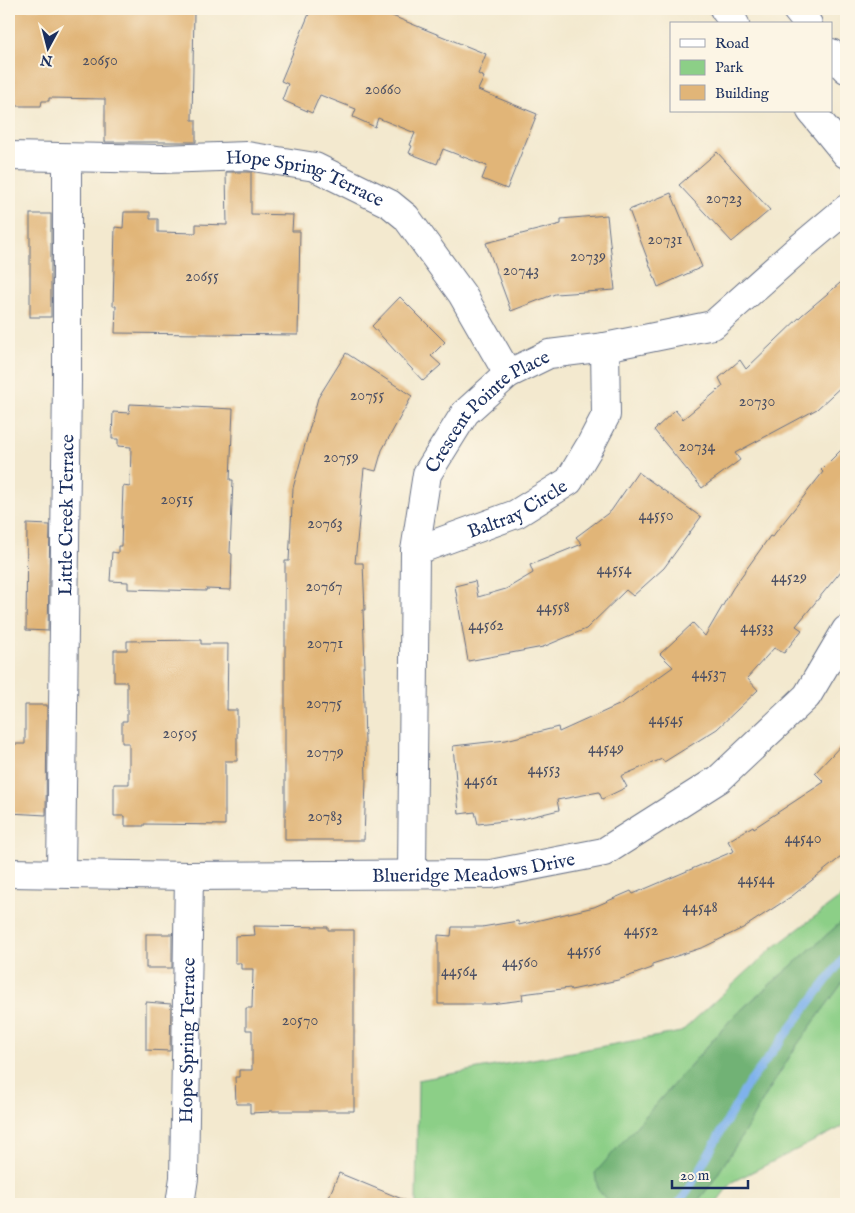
<svg xmlns="http://www.w3.org/2000/svg" width="855" height="1213" viewBox="0 0 855 1213" font-family="'IM FELL English',serif">
<style>
.green{fill:#8ccf87;stroke:#547f72}
.forest{fill:#71b274;stroke:#467069}
.lines{fill:none;stroke-linecap:round;stroke-linejoin:round}
.stream{stroke:#7fb2ec;stroke-width:8}
.building{fill:#e1b578}
.street-casing{stroke:#677086;stroke-width:30}
.street{stroke:#fff;stroke-width:28}
.labels{text-anchor:middle;stroke-width:5;stroke-linejoin:round;paint-order:stroke}
.number-label{font-size:16px;fill:#4c5064}
.street-label{font-size:19px;fill:#1b2f5e;stroke:#fcf5e5}
</style>
<rect width="100%" height="100%" fill="#fcf5e5"/>
<filter id="ink" filterUnits="userSpaceOnUse"><feTurbulence type="fractalNoise" baseFrequency=".02" numOctaves="2"/><feDisplacementMap in="SourceGraphic" scale="10" xChannelSelector="R" yChannelSelector="G"/><feConvolveMatrix kernelMatrix="1 2 1 2 8 2 1 2 1" color-interpolation-filters="sRGB"/></filter>
<filter id="wash" filterUnits="userSpaceOnUse"><feTurbulence type="fractalNoise" baseFrequency=".0096" numOctaves="4" result="noise"/><feDisplacementMap in="SourceGraphic" scale="20" xChannelSelector="R" yChannelSelector="G"/><feGaussianBlur stdDeviation="1.12" result="paint"/><feColorMatrix in="noise" values="0 0 0 0 0 0 0 0 0 0 0 0 0 0 0 0 0 1.4 0 .05"/><feComposite in="paint" operator="in"/></filter>
<g filter="url(#wash)">
<rect width="100%" height="100%" fill="#f3e9cf"/>
<g class="green">
<path d="M846,893V918L734,1016L628,1136L598,1190L611,1204H416L418,1080L681,1032L773,948Z"/>
<path d="M846,978V1125L732,1182L715,1204H695L710,1186L797,1045Z"/>
</g>
<path class="forest" d="M846,918V978L797,1045L771,1086L744,1133L710,1186L695,1204H611L598,1190L595,1173L734,1016Z"/>
<g class="lines">
<path class="stream" d="M678,1204L689,1189L746,1087L846,955"/>
</g>
<g id="blocks">
<g class="building">
<path d="M9,9H191V13H194L192,120H196V142H105V99L49,98V101H42L41,106H15V90H9Z"/>
<path d="M311,9H375L486,54L478,74L484,77L478,90L537,114L507,189L482,179L487,166L443,149L437,164L409,153L412,146L410,145L415,133L378,118L375,127L353,117L356,109L320,95L312,113L282,100L288,84L281,81Z"/>
<path d="M717,152L770,210L732,242L679,185Z"/>
<path d="M226,172H251V214L293,215L292,231H300L298,335L115,333L116,306H113L115,227L123,228L124,212H150V219H158V232L196,233V224L227,225Z"/>
<path d="M671,193L702,267L658,287L629,210Z"/>
<rect x="30" y="214" width="21" height="103"/>
<path d="M607,215L615,290L555,294L511,311L486,243L561,224V219Z"/>
<path d="M846,278V382L817,409L735,453L740,460L702,488L654,430L675,410L683,419L723,386L719,378L740,360L746,369L802,315Z"/>
<path d="M400,297L445,342L431,356L441,365L423,381L372,326Z"/>
<path d="M346,353L412,396L382,450L376,471L364,468L355,563H363L365,610H363L365,666H363L366,780L364,840H285V561H289L293,488L318,398Z"/>
<path d="M130,404L233,409L230,480H233L230,553L232,554L231,590L206,589V591L128,589V582L110,581L112,552L118,553V546H121L123,486L130,487L131,447L118,446V439H112L113,412L129,413Z"/>
<path d="M846,445V565L796,626L802,630L784,653L774,648L747,678L758,690L717,729L664,762L662,759L621,776L627,787L602,799L599,792L557,800L559,810L522,819L478,824L475,812L459,814L453,746L506,740L558,727L559,732L621,704L673,667L660,654L693,623L705,636L733,588L770,536L772,537L823,472L821,470Z"/>
<path d="M638,472L701,517L664,568L633,596L626,590L586,629L543,647L468,661L455,586L475,581L478,597L506,589L533,573L530,565L582,544L576,537L611,511Z"/>
<path d="M27,524L50,525L48,631L26,630Z"/>
<path d="M201,640V644H228L227,710H237V761H225V825L144,824V826H125V816H114V784H129V743H122V721H127V682H114V650H127V641Z"/>
<path d="M25,705H47L46,815L9,813V744H25Z"/>
<path d="M846,740V853L792,896L743,928L704,947L652,964V968L618,980L571,990L570,988L522,994L523,1000L490,1004H438V935L451,936L452,927H482L518,921L519,925L594,907L631,891L633,894L734,851L728,841L753,826L754,828L824,782L815,773Z"/>
<path d="M254,926L328,927V930H354V1111H270V1112L250,1113V1104H236L235,1077H239V1070H252V1030H246V1008H252L253,969H241V963H235V936L255,935Z"/>
<rect x="146" y="934" width="26" height="34"/>
<path d="M146,1002L171,1004L170,1051L146,1050Z"/>
<path d="M339,1173L414,1204H342L328,1199Z"/>
</g>
</g>
</g>
<g filter="url(#ink)">
<use href="#blocks" fill-opacity="0" stroke="#677086" stroke-width="1"/>
<g class="lines">
<g class="street-casing">
<g id="street">
<path d="M724,9L735,24"/>
<path d="M796,9L808,24"/>
<path d="M831,53L846,69"/>
<path d="M811,111L846,154"/>
<path id="s1" d="M9,156L162,159L247,156L315,167L390,204L406,217L462,294L508,374"/>
<path id="s2" d="M415,551L516,514L569,481L591,444L606,415L605,347"/>
<path id="s3" d="M9,873L189,876L491,874L604,852L719,779L807,696L846,630"/>
<path id="s4" d="M61,873L67,381V158"/>
<path id="s5" d="M412,874L415,551L427,474L465,413L508,374L549,354L605,347L713,325L796,251L846,209"/>
<path id="s6" d="M180,1204L184,1178L189,876"/>
</g>
</g>
<use href="#street" class="street"/>
</g>
</g>
<g class="labels">
<g class="number-label">
<text x="100" y="65">20650</text>
<text x="383" y="94">20660</text>
<text x="724" y="203">20723</text>
<text x="665" y="244">20731</text>
<text x="588" y="261">20739</text>
<text x="521" y="275">20743</text>
<text x="202" y="281">20655</text>
<text x="367" y="400">20755</text>
<text x="757" y="406">20730</text>
<text x="697" y="451">20734</text>
<text x="341" y="462">20759</text>
<text x="177" y="504">20515</text>
<text x="656" y="520">44550</text>
<text x="325" y="528">20763</text>
<text x="614" y="574">44554</text>
<text x="789" y="582">44529</text>
<text x="324" y="591">20767</text>
<text x="553" y="612">44558</text>
<text x="486" y="630">44562</text>
<text x="757" y="632">44533</text>
<text x="325" y="648">20771</text>
<text x="709" y="678">44537</text>
<text x="324" y="708">20775</text>
<text x="666" y="724">44545</text>
<text x="180" y="738">20505</text>
<text x="606" y="753">44549</text>
<text x="325" y="757">20779</text>
<text x="544" y="774">44553</text>
<text x="481" y="785">44561</text>
<text x="325" y="821">20783</text>
<text x="803" y="843">44540</text>
<text x="756" y="884">44544</text>
<text x="700" y="912">44548</text>
<text x="641" y="935">44552</text>
<text x="584" y="955">44556</text>
<text x="520" y="967">44560</text>
<text x="459" y="976">44564</text>
<text x="300" y="1025">20570</text>
</g>
<g class="street-label">
<text dy="7" stroke="none"><textPath href="#s1" startOffset="300">Hope Spring Terrace</textPath></text>
<text dy="7" stroke="none"><textPath href="#s5" startOffset="490">Crescent Pointe Place</textPath></text>
<text dy="7" stroke="none"><textPath href="#s2" startOffset="111">Baltray Circle</textPath></text>
<text dy="7" stroke="none"><textPath href="#s4" startOffset="358">Little Creek Terrace</textPath></text>
<text dy="7" stroke="none"><textPath href="#s3" startOffset="465">Blueridge Meadows Drive</textPath></text>
<text dy="7" stroke="none"><textPath href="#s6" startOffset="164">Hope Spring Terrace</textPath></text>
</g>
</g>
<rect width="855" height="1213" fill="none" stroke="#fcf5e5" stroke-width="30"/>
<rect x="670" y="22" width="162" height="90" fill="#fcf5e5" stroke="#a2a6af"/>
<rect x="680" y="39" width="25" height="8" fill="#ffffff" stroke="#a2a6af"/>
<text x="715" y="48" font-size="15" fill="#1b2f5e">Road</text>
<rect x="680" y="60" width="25" height="15" fill="#8ccf87" stroke="#a2a6af"/>
<text x="715" y="72" font-size="15" fill="#1b2f5e">Park</text>
<rect x="680" y="85" width="25" height="15" fill="#e1b578" stroke="#a2a6af"/>
<text x="715" y="98" font-size="15" fill="#1b2f5e">Building</text>
<g transform="translate(48 48) rotate(187)" stroke="#fcf5e5" stroke-width="4" paint-order="stroke">
<path d="M0-4L9 19L0 12L-9 19Z" fill="#1b2f5e"/>
<text y="-8" font-size="14" font-weight="bold" text-anchor="middle" fill="#1b2f5e">N</text>
</g>
<path d="M672 1180v8h76v-8" fill="none" stroke="#1b2f5e" stroke-width="2.5"/>
<text x="680" y="1180" font-size="15" fill="#1b2f5e" stroke="#fcf5e5" stroke-width="4" paint-order="stroke">20 m</text>
</svg>
